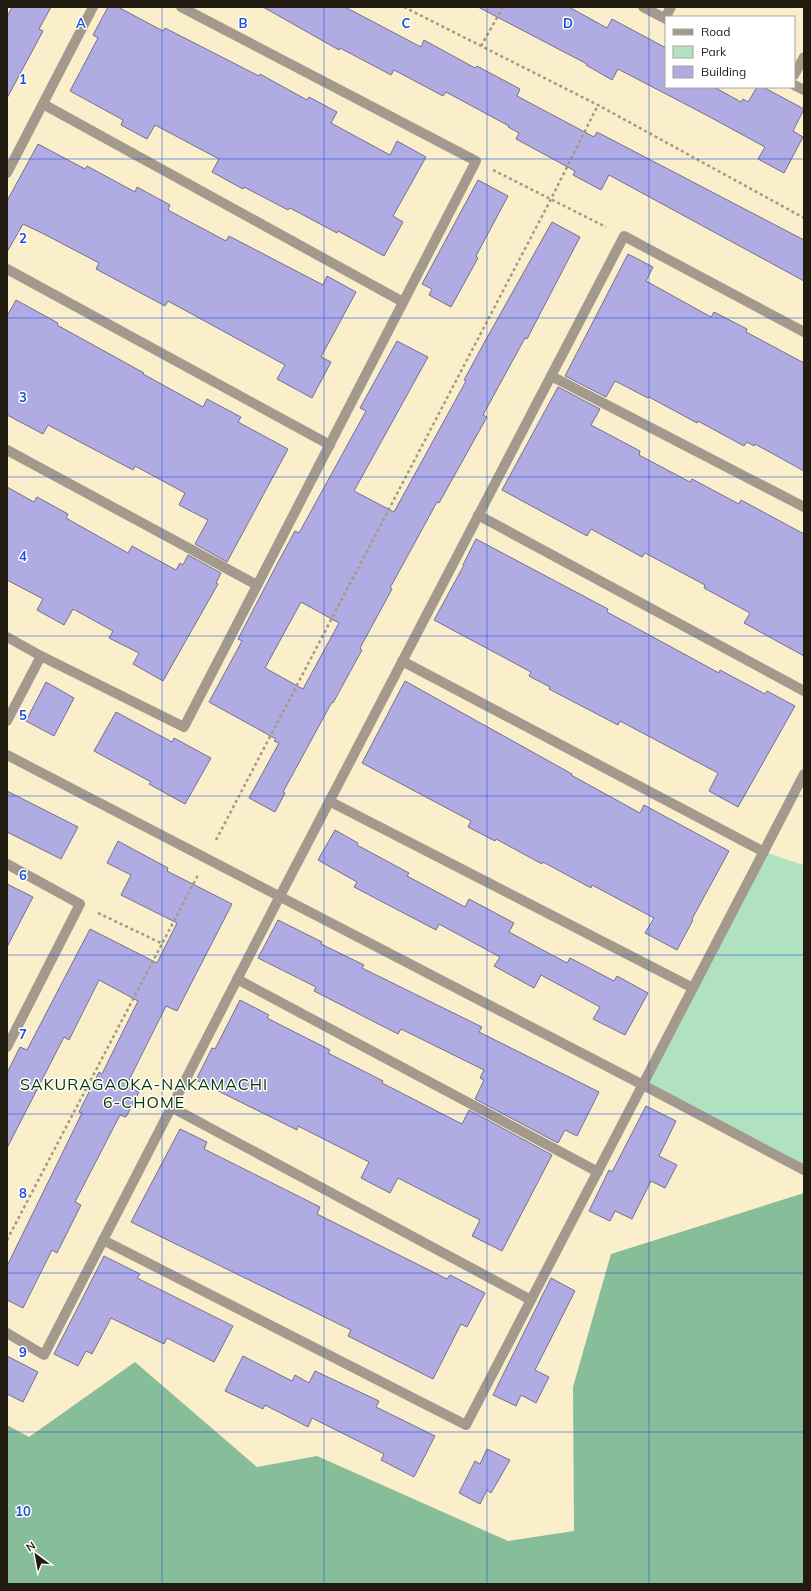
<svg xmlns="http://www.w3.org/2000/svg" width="811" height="1591" viewBox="0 0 811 1591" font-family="Mulish,sans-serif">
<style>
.green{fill:#b1e2c0}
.forest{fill:#87be99}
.building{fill:#b0ace3;stroke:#737190;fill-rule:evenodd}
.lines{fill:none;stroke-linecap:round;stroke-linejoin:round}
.path{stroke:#a49a80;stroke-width:2.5;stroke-dasharray:3 3;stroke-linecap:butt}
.minor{stroke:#a39a8d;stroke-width:10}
.grid{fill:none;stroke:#1d4ed8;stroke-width:1;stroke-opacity:0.55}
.labels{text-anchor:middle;stroke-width:3;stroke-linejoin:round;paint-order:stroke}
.neighbourhood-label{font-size:16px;letter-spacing:1px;fill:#023600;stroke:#fff}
.grid-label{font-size:13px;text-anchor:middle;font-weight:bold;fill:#1d4ed8;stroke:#fff;stroke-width:3;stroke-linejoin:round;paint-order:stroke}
</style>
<rect width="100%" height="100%" fill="#fbeecb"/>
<path class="green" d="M764,852L804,865V1170L643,1085Z"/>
<path class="forest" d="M804,1193V1584H7V1425L29,1437L135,1362L257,1467L317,1456L508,1541L574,1531L573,1387L611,1254Z"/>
<g class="building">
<path d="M12,7H51L39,29L43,31L7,98V17Z"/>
<path d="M108,7H118L163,31L165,28L259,76L260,74L307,100L309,97L337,112L331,123L390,155L397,141L426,157L393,216L403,222L384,256L338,231L337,233L290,208L288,210L244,187L243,189L212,172L219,159L155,125L147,139L121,125L123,120L70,91L98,38L93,35Z"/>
<path d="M263,7H345L421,47L424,40L475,68L477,66L520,89L517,96L594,137L597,132L804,240V281L609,175L601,190L573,175L575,171L516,139L519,133L508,127L509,126L446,92L443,96L394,70L391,75L340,48L339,50Z"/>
<path d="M478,7H569L607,28L612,19L666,48V87H714L741,102L743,99L748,102L757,87H763L804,109L793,131L803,137L784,173L758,159L765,147L708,116L618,69L612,80L586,65L587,64Z"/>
<path d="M38,144L85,169L87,166L135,192L137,187L170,205L168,210L226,241L229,236L323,285L327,276L356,292L321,357L331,362L312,398L277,379L285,365L168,301L165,306L96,269L99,263L44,234L23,224L7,252V201Z"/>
<path d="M478,180L508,196L476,256L478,258L451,307L429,295L432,289L422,284Z"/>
<path d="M552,222L580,237L527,339L525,338L483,415L487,417L439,503L437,502L390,588L392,589L360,648L362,650L333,703L332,702L283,792L285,793L275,812L249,798L279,743L274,741L276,739L209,702L242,641L238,639L275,568L295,531L299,533L366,411L360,408L397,341L428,357L354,491L394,512L466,381L464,380L484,343ZM301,602L339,623L303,689L265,668Z"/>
<path d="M628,254L653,267L646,281L711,317L714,312L747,329L746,332L804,363V471L755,444L754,446L747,442L744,446L698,421L697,423L649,397L648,398L615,381L606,397L565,376Z"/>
<path d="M16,300L58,323L57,325L144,373L143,374L203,407L207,399L241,417L238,422L288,449L227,562L195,544L208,520L179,505L185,493L135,466L133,470L48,425L43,434L7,415V316Z"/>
<path d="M558,387L600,409L591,425L640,451L639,455L690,482L692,479L739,504L741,500L804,534V656L744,623L750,613L704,588L705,585L645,553L642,557L591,529L587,536L502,490Z"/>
<path d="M7,487L34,502L37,497L68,514L66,518L128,553L132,546L176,570L180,563L183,565L188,555L221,573L216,583L218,584L163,681L133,664L139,653L109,638L113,631L73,609L64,625L37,610L43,599L7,580Z"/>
<path d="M476,539L608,609L607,612L719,673L720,670L765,694L767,691L795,706L738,807L709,791L718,773L620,721L618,725L549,689L550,687L529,676L531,672L434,620L464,565H463Z"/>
<path d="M405,681L572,774L571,775L640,813L644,805L729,851L692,919L693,920L677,950L645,933L654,918L592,885L591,888L543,862L542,864L496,839L495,841L468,827L471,821L362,763Z"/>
<path d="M46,682L74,698L54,736L26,721Z"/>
<path d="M116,712L172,742L174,738L211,758L185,804L149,784L151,782L94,751Z"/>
<path d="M7,791L78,827L61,859L7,832Z"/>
<path d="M335,830L358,843L357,845L409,873L407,876L465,907L469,899L514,923L509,932L567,963L570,958L614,981L617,976L648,993L625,1035L593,1019L600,1007L541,975L534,988L494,966L500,957L439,924L436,930L354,887L357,882L318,860Z"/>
<path d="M118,841L168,868L167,871L232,904L177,1011L166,1006L126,1086L139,1092L126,1117L120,1115L75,1202L81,1205L57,1253L52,1250L23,1308L7,1300V1266L82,1113L79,1112L99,1072L102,1074L138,1001L99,980L69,1040L64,1037L7,1148V1073L20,1047L27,1050L90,929L157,963L177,923L121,895L131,875L107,863Z"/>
<path d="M7,884L33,897L7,947Z"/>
<path d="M278,920L322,942L321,944L364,965L362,968L482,1027L479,1032L599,1092L577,1136L565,1130L558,1143L475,1099L484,1080L480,1078L484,1070L401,1029L398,1034L314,991L316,987L258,958Z"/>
<path d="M240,1000L269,1015L267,1018L330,1050L328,1053L383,1081L382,1083L462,1124L469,1110L552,1155L502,1251L472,1236L480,1220L398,1178L390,1193L361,1178L369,1162L298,1126L297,1130L196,1080L212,1048L215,1049Z"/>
<path d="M646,1106L676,1121L659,1156L677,1165L665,1188L651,1181L632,1219L615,1211L610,1221L589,1211L609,1170L612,1172Z"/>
<path d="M180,1129L207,1142L204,1149L320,1207L317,1214L447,1279L450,1275L485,1293L467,1327L461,1324L433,1379L348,1336L351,1330L131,1222Z"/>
<path d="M104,1256L140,1274L137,1278L233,1326L214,1362L167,1338L164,1344L111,1318L92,1354L86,1351L78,1366L54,1354Z"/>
<path d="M551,1278L575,1291L535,1370L549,1377L536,1403L521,1395L516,1406L493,1395Z"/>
<path d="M7,1356L38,1372L23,1402L7,1394Z"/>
<path d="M243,1356L292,1381L295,1375L309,1383L315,1371L379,1401L376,1407L435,1436L414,1477L381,1460L384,1454L312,1418L308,1427L265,1405L263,1409L225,1391Z"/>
<path d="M487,1449L510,1460L491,1493L487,1490L480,1504L459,1493L475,1461L480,1464Z"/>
</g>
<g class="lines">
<g class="path">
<path d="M404,7L598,105L804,218"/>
<path d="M481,46L503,7"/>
<path d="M493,170L606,227"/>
<path d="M216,840L551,199L598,105"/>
<path d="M98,913L163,944"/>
<path d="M7,1240L198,875"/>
</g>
<g class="minor">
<path d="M643,7L666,19"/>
<path d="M665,18L671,7"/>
<path d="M794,75L804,57"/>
<path d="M794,85L804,90"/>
<path d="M43,104L403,302"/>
<path d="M7,173L93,7"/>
<path d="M7,269L330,445"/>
<path d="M551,376L804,507"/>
<path d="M7,450L257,585"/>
<path d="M478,515L804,691"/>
<path d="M7,637L41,656L7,721"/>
<path d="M41,656L184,727L476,161L181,7"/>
<path d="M402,661L764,852"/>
<path d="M7,755L643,1085L804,1170"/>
<path d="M329,801L693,988"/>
<path d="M7,864L80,904L7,1047"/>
<path d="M237,979L598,1172"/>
<path d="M171,1107L531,1300"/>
<path d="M103,1240L466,1425L804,774"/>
<path d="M7,1333L44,1355L280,896L624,236L804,332"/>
</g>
</g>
<path class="grid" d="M162,7V1584M324,7V1584M487,7V1584M649,7V1584M7,159H804M7,318H804M7,477H804M7,636H804M7,796H804M7,955H804M7,1114H804M7,1273H804M7,1432H804"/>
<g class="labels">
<g class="neighbourhood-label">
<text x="144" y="1090">SAKURAGAOKA-NAKAMACHI<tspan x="144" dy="18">6-CHOME</tspan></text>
</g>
</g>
<g class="grid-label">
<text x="81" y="28">A</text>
<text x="243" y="28">B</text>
<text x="406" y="28">C</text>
<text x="568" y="28">D</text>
<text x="23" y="84">1</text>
<text x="23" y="243">2</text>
<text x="23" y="402">3</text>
<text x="23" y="561">4</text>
<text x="23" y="720">5</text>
<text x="23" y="880">6</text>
<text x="23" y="1039">7</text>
<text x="23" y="1198">8</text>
<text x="23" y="1357">9</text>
<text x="23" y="1516">10</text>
</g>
<rect width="811" height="1591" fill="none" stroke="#201b0e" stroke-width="16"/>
<rect x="665" y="16" width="130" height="72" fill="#ffffff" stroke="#a6a49f"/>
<rect x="673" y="29" width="20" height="6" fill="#a39a8d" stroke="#a6a49f"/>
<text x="701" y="36" font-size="12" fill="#201b0e">Road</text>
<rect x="673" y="46" width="20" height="12" fill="#b1e2c0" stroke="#a6a49f"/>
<text x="701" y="56" font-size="12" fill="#201b0e">Park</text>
<rect x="673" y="66" width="20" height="12" fill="#b0ace3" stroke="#a6a49f"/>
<text x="701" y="76" font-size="12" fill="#201b0e">Building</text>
<g transform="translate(36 1555) rotate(328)" stroke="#ffffff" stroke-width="3" paint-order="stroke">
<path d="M0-3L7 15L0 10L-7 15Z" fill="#201b0e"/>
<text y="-6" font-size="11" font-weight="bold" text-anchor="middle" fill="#201b0e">N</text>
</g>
</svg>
